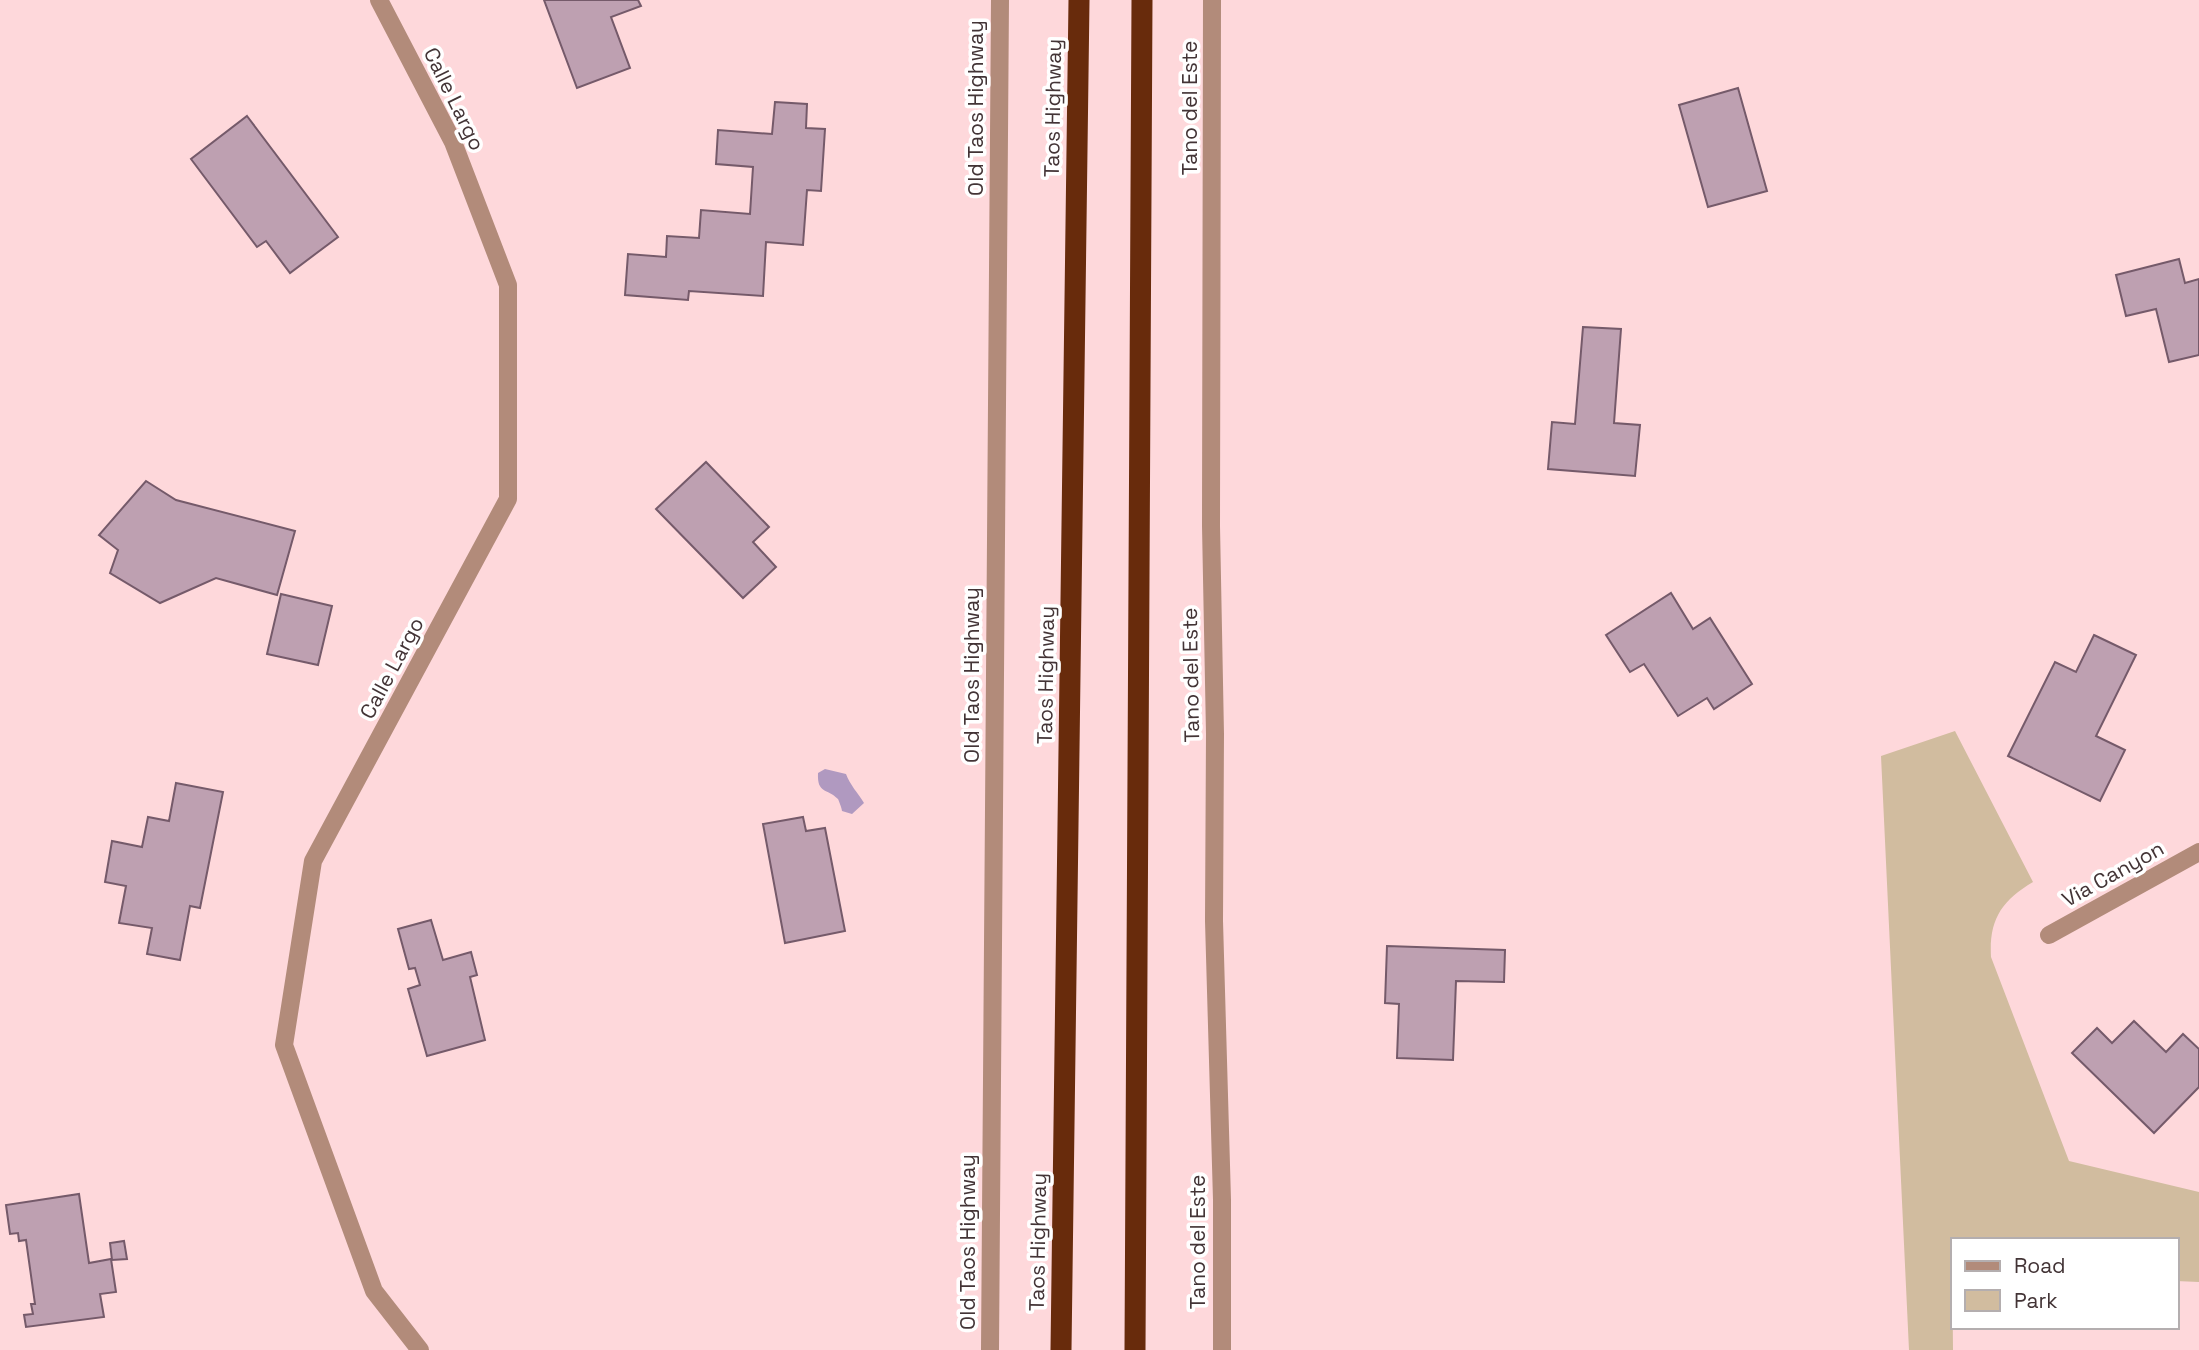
<svg xmlns="http://www.w3.org/2000/svg" width="2199" height="1350" viewBox="0 0 2199 1350" font-family="'Space Grotesk',sans-serif">
<style>
.green{fill:#d1bc9f}
.water{fill:#b099c0}
.building{fill:#bea0b1;stroke:#755a6a;stroke-width:2}
.lines{fill:none;stroke-linecap:round;stroke-linejoin:round}
.minor{stroke:#b28b7a;stroke-width:18}
.highway{stroke:#682b0c;stroke-width:21}
.labels{text-anchor:middle;stroke-width:7;stroke-linejoin:round;paint-order:stroke}
.street-label{font-size:21px;fill:#433436;stroke:#fff}
</style>
<rect width="100%" height="100%" fill="#fed8db"/>
<path class="green" d="M1955,731L2033,882C2001,901 1989,920 1991,957L2069,1161L2199,1192V1282L2176,1281V1240H1952L1953,1350H1909L1881,756Z"/>
<path class="water" d="M825,769L846,774C850,785 858,793 864,803L852,814L842,811C842,809 839,801 838,799C827,788 817,794 818,773Z"/>
<g class="building">
<path d="M544,0H638L641,6L611,17L630,68L577,88Z"/>
<path d="M1738,88L1767,191L1708,207L1679,105Z"/>
<path d="M775,102L807,104L806,128L825,129L821,191L807,190L803,245L766,242L763,296L689,291L688,300L625,295L628,254L666,257L667,236L699,238L701,210L750,214L753,167L716,164L718,130L772,134Z"/>
<path d="M247,116L338,237L290,273L266,241L257,247L191,159Z"/>
<path d="M2179,259L2185,283L2199,279V355L2169,362L2156,309L2126,316L2116,275Z"/>
<path d="M1583,327L1621,329L1614,423L1640,425L1635,476L1548,469L1552,422L1575,424Z"/>
<path d="M706,462L769,527L753,542L776,567L743,598L656,509Z"/>
<path d="M146,481L176,500L295,531L277,595L216,578L160,603L110,573L118,550L99,535Z"/>
<path d="M1671,593L1693,629L1710,618L1752,684L1714,709L1707,698L1678,716L1644,664L1630,672L1606,635Z"/>
<path d="M281,594L332,606L318,665L267,654Z"/>
<path d="M2094,635L2136,655L2096,736L2125,750L2100,801L2008,756L2055,662L2076,672Z"/>
<path d="M176,783L223,792L200,908L190,906L180,960L147,954L152,928L119,923L126,886L105,882L112,841L142,847L148,817L169,821Z"/>
<path d="M803,817L806,831L825,828L845,931L785,943L763,824Z"/>
<path d="M431,920L443,960L471,952L477,975L470,977L485,1040L427,1056L408,989L420,985L415,968L409,969L398,929Z"/>
<path d="M1387,946L1505,950L1504,982L1456,981L1453,1060L1397,1058L1399,1004L1385,1003Z"/>
<path d="M2134,1021L2166,1052L2183,1034L2199,1049V1087L2154,1133L2072,1053L2097,1028L2112,1043Z"/>
<path d="M79,1194L89,1263L111,1259L116,1292L100,1294L104,1317L26,1327L24,1315L33,1314L31,1304H35L26,1240L19,1241L18,1233L10,1234L6,1205Z"/>
<path d="M124,1241L127,1259L112,1260L110,1243Z"/>
</g>
<g class="lines">
<g class="minor">
<path d="M379,0L453,142L508,285V499L313,861L284,1045L374,1291L420,1350"/>
<path d="M1212,0L1211,526L1215,734L1214,921L1222,1200V1350"/>
<path d="M2049,935L2199,852"/>
<path d="M990,1350L1000,0"/>
</g>
<g class="highway">
<path d="M1061,1350L1079,0"/>
<path d="M1135,1350L1142,0"/>
</g>
</g>
<g class="labels">
<g class="street-label">
<text transform="translate(454 99) rotate(64)" y="7">Calle Largo</text>
<text transform="translate(976 108) rotate(-90)" y="7">Old Taos Highway</text>
<text transform="translate(1053 108) rotate(-89)" y="7">Taos Highway</text>
<text transform="translate(1190 108) rotate(-90)" y="7">Tano del Este</text>
<text transform="translate(392 668) rotate(-62)" y="7">Calle Largo</text>
<text transform="translate(972 675) rotate(-90)" y="7">Old Taos Highway</text>
<text transform="translate(1046 675) rotate(-89)" y="7">Taos Highway</text>
<text transform="translate(1191 675) rotate(-91)" y="7">Tano del Este</text>
<text transform="translate(2113 874) rotate(-29)" y="7">Via Canyon</text>
<text transform="translate(968 1242) rotate(-90)" y="7">Old Taos Highway</text>
<text transform="translate(1038 1242) rotate(-89)" y="7">Taos Highway</text>
<text transform="translate(1198 1242) rotate(-90)" y="7">Tano del Este</text>
</g>
</g>
<rect x="1951" y="1238" width="228" height="91" fill="#ffffff" stroke="#b4aeaf" stroke-width="2"/>
<rect x="1965" y="1261" width="35" height="10" fill="#b28b7a" stroke="#b4aeaf" stroke-width="2"/>
<text x="2014" y="1273" font-size="21" fill="#433436">Road</text>
<rect x="1965" y="1290" width="35" height="21" fill="#d1bc9f" stroke="#b4aeaf" stroke-width="2"/>
<text x="2014" y="1308" font-size="21" fill="#433436">Park</text>
</svg>
